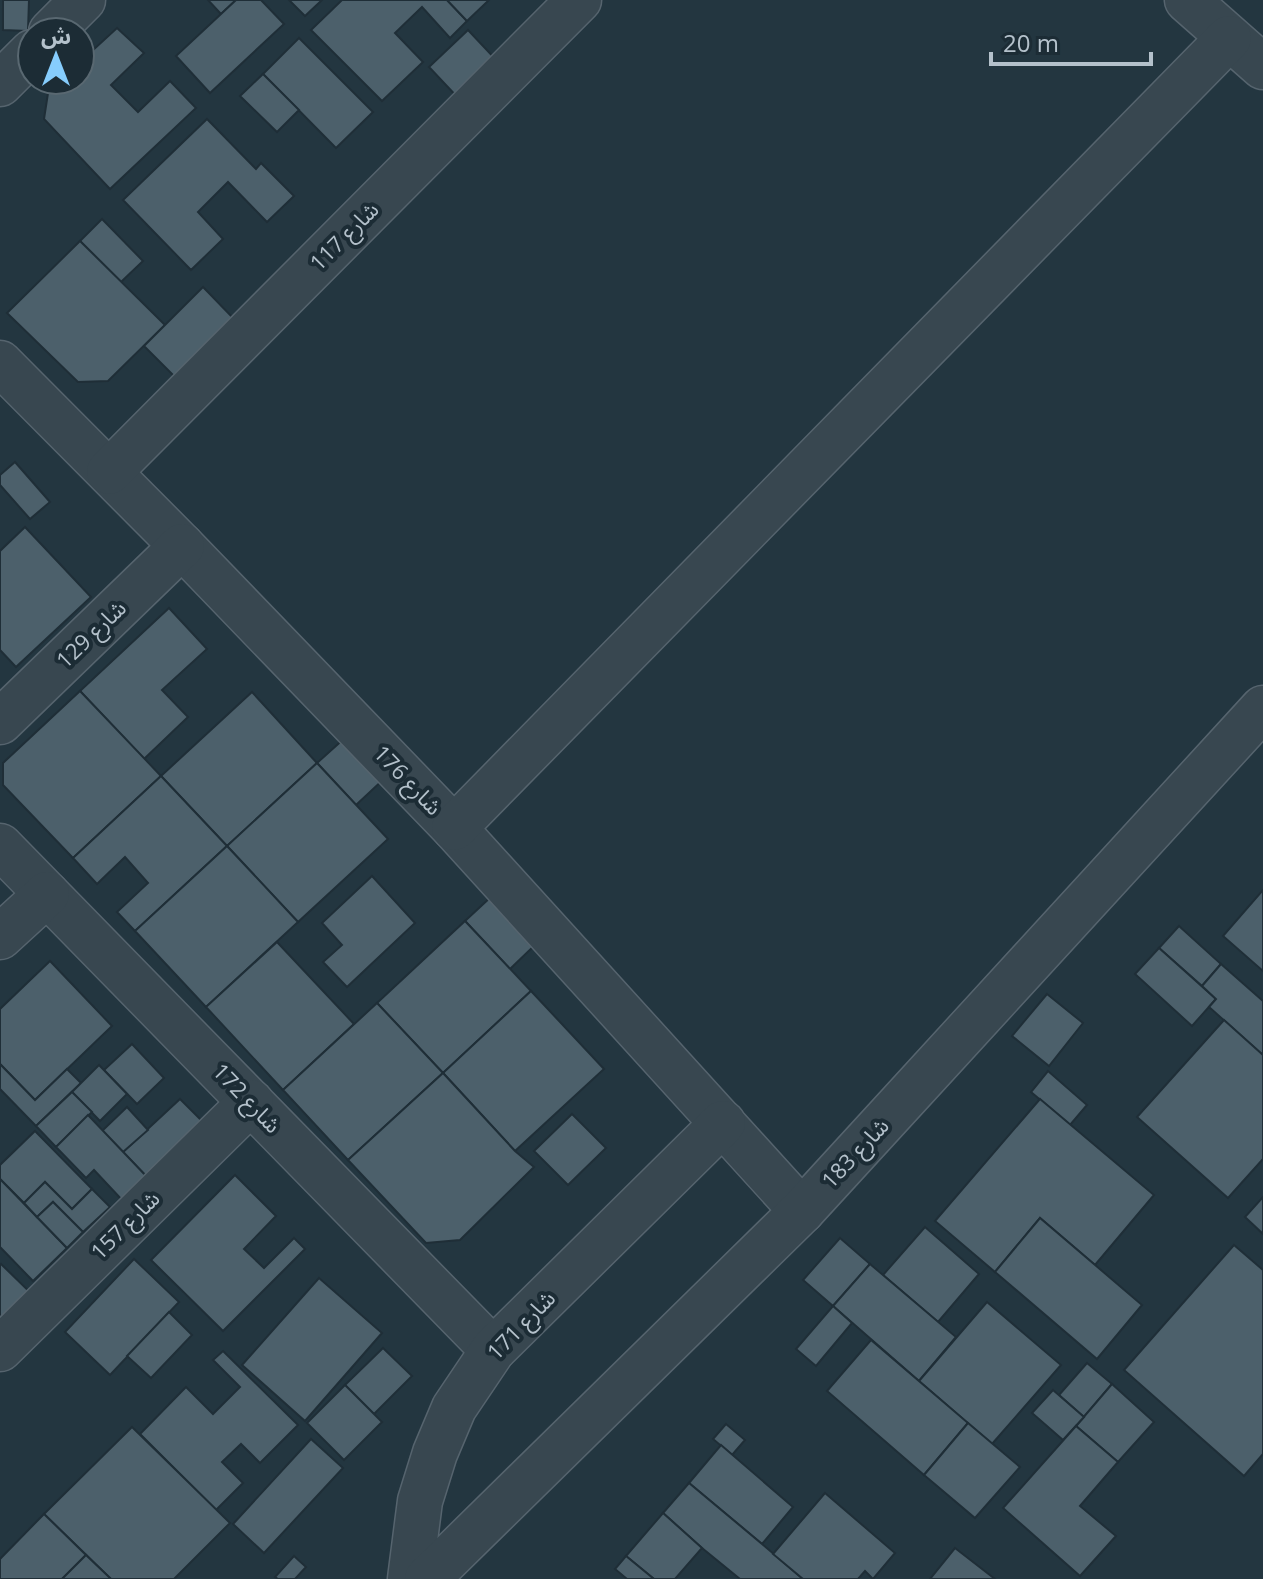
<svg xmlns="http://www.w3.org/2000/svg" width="1263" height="1579" viewBox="0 0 1263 1579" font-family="'Open Sans','Noto Sans Arabic',sans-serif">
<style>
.building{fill:#4c606b;stroke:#1f2e37;stroke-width:2}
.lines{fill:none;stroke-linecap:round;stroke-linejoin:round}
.minor-casing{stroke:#56646e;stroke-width:47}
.minor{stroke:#384750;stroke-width:44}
.labels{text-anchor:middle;stroke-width:8;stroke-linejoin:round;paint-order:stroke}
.street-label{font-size:22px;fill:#b4c1cb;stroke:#1c2c35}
</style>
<rect width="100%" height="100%" fill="#233640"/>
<g class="building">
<path d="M3,0H29L28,31L3,30Z"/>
<path d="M208,0H236L221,14Z"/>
<path d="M236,0H261L284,24L210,93L176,56Z"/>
<path d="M289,0H322L305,16Z"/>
<path d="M342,0H447L467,21L450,38L422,7L395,33L423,62L382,101L311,30Z"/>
<path d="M447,0H489L467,21Z"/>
<path d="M117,28L144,53L111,85L138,112L170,81L196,108L110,189L44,119L48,93L61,80H80V62Z"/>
<path d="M468,30L500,64L461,101L429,67Z"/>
<path d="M299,38L373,112L336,148L263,74Z"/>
<path d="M263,74L299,110L277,132L240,96Z"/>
<path d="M207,119L256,169L261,163L294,196L267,222L228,182L198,212L223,239L191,270L123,200Z"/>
<path d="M102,219L143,261L121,282L80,241Z"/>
<path d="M80,241L165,325L108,381L78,382L7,313Z"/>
<path d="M203,287L236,321L177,379L144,346Z"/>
<path d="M15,462L50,502L30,519L0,485V475Z"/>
<path d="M25,527L91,597L16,667L0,650V551Z"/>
<path d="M169,608L207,649L162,690L188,717L144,759L80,691Z"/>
<path d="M80,691L161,776L73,858L3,785V763Z"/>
<path d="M252,692L317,763L227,846L161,776Z"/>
<path d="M347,736L386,777L356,805L317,763Z"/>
<path d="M317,763L388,839L298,922L227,846Z"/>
<path d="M161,776L227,846L135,931L117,912L148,883L125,857L97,884L73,858Z"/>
<path d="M227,846L298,922L206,1007L135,931Z"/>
<path d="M372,876L415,923L347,987L323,962L342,945L322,923Z"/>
<path d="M1263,890V971L1223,936Z"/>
<path d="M493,895L537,943L510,969L465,921Z"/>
<path d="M465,921L531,991L443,1073L377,1003Z"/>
<path d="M1179,926L1221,964L1202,986L1159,948Z"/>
<path d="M277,942L354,1024L283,1090L206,1007Z"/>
<path d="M1159,948L1216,999L1192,1026L1135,974Z"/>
<path d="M50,961L112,1026L35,1100L0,1064V1009Z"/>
<path d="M1221,964L1263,1001V1055L1209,1007L1216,999L1202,986Z"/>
<path d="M531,991L604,1069L515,1151L443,1073Z"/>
<path d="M1047,994L1083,1023L1049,1066L1012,1036Z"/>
<path d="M377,1003L443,1073L348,1160L283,1090Z"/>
<path d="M1224,1020L1263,1055V1159L1228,1198L1137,1117Z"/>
<path d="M132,1044L164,1078L137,1104L104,1070Z"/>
<path d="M0,1064L35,1100L67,1069L81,1083L36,1126L0,1089Z"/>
<path d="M99,1065L127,1094L100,1121L72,1092Z"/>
<path d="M1048,1071L1087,1105L1070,1125L1031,1092Z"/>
<path d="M443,1073L515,1151L534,1167L460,1240L426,1243L348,1160Z"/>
<path d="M72,1092L92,1112L56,1147L36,1126Z"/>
<path d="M180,1099L204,1123L148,1178L123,1152Z"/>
<path d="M1040,1099L1154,1195L1095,1265L1040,1218L995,1272L935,1221Z"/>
<path d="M127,1107L148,1130L123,1152L102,1131Z"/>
<path d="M572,1114L606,1148L568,1185L534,1151Z"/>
<path d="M88,1115L148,1178L123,1201L94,1170L86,1178L56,1147Z"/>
<path d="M35,1131L92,1189L72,1209L45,1182L24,1203L0,1179V1165Z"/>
<path d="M235,1175L276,1216L244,1249L264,1268L294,1238L305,1249L223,1331L151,1260Z"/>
<path d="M0,1179L67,1248L33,1281L0,1247Z"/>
<path d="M45,1182L72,1209L92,1189L110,1207L83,1232L53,1202L37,1217L24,1203Z"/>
<path d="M1263,1197V1234L1245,1217Z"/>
<path d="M53,1202L83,1232L67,1248L37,1217Z"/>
<path d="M1040,1218L1142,1305L1097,1359L995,1272Z"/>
<path d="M925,1227L979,1274L938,1322L883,1275Z"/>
<path d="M840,1238L870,1264L833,1306L803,1280Z"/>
<path d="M1234,1245L1263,1270V1454L1244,1476L1124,1370Z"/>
<path d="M134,1259L179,1302L110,1375L65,1332Z"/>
<path d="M1,1264L40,1302L0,1341V1265Z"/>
<path d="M870,1264L956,1337L919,1381L833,1306Z"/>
<path d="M319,1278L382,1333L305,1421L242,1365Z"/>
<path d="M987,1302L1061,1365L992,1444L919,1381Z"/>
<path d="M833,1306L852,1323L816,1366L796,1349Z"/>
<path d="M169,1312L192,1335L151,1378L127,1356Z"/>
<path d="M871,1340L968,1423L924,1475L827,1391Z"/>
<path d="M383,1348L412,1376L374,1414L345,1385Z"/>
<path d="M223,1351L298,1425L260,1463L241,1444L222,1462L243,1483L216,1510L140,1434L186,1387L213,1414L240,1387L213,1360Z"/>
<path d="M1087,1363L1112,1384L1084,1417L1059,1395Z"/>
<path d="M1112,1384L1154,1422L1118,1462L1076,1426Z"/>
<path d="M345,1385L382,1422L344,1460L307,1423Z"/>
<path d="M1053,1390L1084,1417L1063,1440L1032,1413Z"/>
<path d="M968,1423L1020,1467L975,1518L924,1475Z"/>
<path d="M726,1424L745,1440L732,1455L713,1439Z"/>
<path d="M1076,1426L1118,1462L1080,1506L1116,1536L1080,1576L1003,1508Z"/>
<path d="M132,1427L230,1523L174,1579H111L44,1514Z"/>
<path d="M311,1439L343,1468L264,1553L233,1524Z"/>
<path d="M721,1445L793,1507L762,1544L689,1483Z"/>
<path d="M689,1483L762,1544L803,1579H740L702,1548L663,1513Z"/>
<path d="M825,1493L895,1553L873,1579L865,1571L858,1579H803L773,1554Z"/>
<path d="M663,1513L702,1548L675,1579H654L626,1556Z"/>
<path d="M44,1514L86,1555L62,1579H0V1559Z"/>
<path d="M955,1548L995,1579H930Z"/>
<path d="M86,1555L111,1579H62Z"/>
<path d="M294,1556L306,1567L295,1579H278L275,1577Z"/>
<path d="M626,1556L654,1579H627L615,1569Z"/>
</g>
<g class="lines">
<g class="minor-casing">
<g id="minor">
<path d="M1187,0L1263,67"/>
<path d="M51,32L83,0"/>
<path d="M0,84L32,52"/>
<path d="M0,363L182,546L454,828L802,1211"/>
<path d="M109,472L579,0"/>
<path d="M0,722L182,546"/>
<path d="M454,828L1229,38"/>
<path d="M0,846L493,1350"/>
<path d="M0,937L47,894"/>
<path d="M0,1349L251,1102"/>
<path d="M410,1579L420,1501L435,1453L454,1408L493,1350L723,1123"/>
<path d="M427,1579L802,1211L1263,708"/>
</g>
</g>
<use href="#minor" class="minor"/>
</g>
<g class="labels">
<g class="street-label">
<text transform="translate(344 236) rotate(-45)" y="8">شارع 117</text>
<text transform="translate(91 634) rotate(-44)" y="8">شارع 129</text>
<text transform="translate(408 780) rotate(46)" y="8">شارع 176</text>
<text transform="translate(247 1098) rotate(46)" y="8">شارع 172</text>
<text transform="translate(855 1153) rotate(-47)" y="8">شارع 183</text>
<text transform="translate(125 1225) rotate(-45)" y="8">شارع 157</text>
<text transform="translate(521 1325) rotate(-46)" y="8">شارع 171</text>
</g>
</g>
<g transform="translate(56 56)"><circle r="38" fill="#1c2c35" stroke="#596871" stroke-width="2"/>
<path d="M0-6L14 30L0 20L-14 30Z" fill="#86cdfd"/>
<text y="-12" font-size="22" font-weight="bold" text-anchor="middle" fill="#b4c1cb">ش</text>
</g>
<path d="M991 52v12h160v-12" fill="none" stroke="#b4c1cb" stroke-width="4"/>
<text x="1003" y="52" font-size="24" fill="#b4c1cb" stroke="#1c2c35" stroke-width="6" paint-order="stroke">20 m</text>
</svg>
